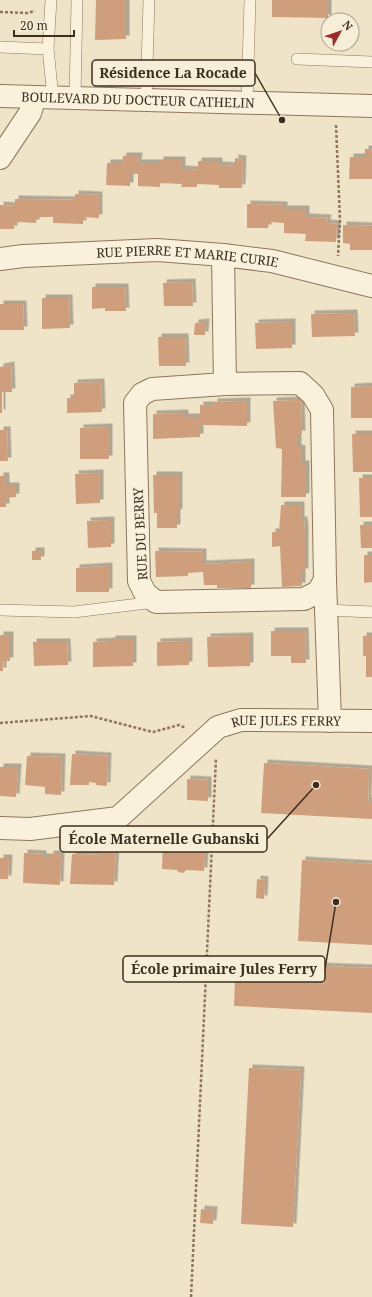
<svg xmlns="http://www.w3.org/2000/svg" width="372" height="1297" viewBox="0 0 372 1297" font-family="'Noto Serif',serif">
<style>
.building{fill:#cf9f7d;filter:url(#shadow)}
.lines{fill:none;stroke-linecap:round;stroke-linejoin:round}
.service-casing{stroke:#8d765c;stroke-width:12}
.minor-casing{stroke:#8d765c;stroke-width:24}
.path{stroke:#8d765c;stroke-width:2.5;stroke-dasharray:3 2;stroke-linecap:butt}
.service{stroke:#faf1dc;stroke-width:11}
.minor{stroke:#faf1dc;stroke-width:22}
.labels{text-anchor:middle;stroke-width:3;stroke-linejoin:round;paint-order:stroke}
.street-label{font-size:13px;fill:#3d2e20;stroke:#f7eed8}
.leader{fill:none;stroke:#3d2e20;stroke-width:1.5}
.callout-dot{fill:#3d2e20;stroke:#f7eed8;stroke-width:1.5}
.callout{fill:#f7eed8;stroke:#3d2e20;stroke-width:1.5}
.callout-label{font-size:14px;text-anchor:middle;font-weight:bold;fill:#3d2e20}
</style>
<defs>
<filter id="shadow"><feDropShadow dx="3.5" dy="-3.5" stdDeviation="0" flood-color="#0004"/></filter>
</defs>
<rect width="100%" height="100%" fill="#f0e4c8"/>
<g class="building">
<path d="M96,0H126V39L95,40Z"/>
<path d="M272,0H328V18L272,17Z"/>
<path d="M365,149H372V179H349L350,157H365Z"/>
<path d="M123,156H139L138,163H160V160H182V169L198,170V161H219V165L235,166V158L243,159L242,188H219V185L197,184V187H181L182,184L160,183V187L138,186V174H130V186L106,185L107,163H122Z"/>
<path d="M75,194L99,195V218L83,217V224L53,223V217H37L36,223L15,222L14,229H0V205L15,206V199L75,200Z"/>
<path d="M247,204L284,205V209H306V217L328,218L327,223L337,224L336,242L305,241L306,234L284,233V223L269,222L268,228H247Z"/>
<path d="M343,225L372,226V250H350V244L343,243Z"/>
<path d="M192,282L193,306H164L163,283Z"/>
<path d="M92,287H125L126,311H105V308L92,309Z"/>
<path d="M42,298H69L70,328L42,329Z"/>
<path d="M0,304H23L24,330H0Z"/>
<path d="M354,313L355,336L312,337L311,314Z"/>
<path d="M206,322L205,335H194L195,323Z"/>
<path d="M292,322V348L256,349L255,323Z"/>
<path d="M158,337H185L186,366H159Z"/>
<path d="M11,365L12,392H2V413H0V367Z"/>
<path d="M101,382L102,412L67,413V398H74V383Z"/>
<path d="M372,386V418H351V387Z"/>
<path d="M301,400L302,434H298V448L302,449V464H306V497H281L282,449L276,448L273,401Z"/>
<path d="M247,401V426L200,425V437L153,439V414L185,413V417H200V405H214V402Z"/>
<path d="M109,427V459H80V428Z"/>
<path d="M0,430H7L8,461H0Z"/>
<path d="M352,434H372V472H353Z"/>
<path d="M100,473V503L76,504L75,474Z"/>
<path d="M153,475H179V512L177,513V528H157V513H154Z"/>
<path d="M0,476H6V486H16V497L6,498V507H0Z"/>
<path d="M359,478H372V517H360Z"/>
<path d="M281,505H301V520H304L305,531V572H302V586L282,587L280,546L272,547V532H279Z"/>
<path d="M111,520V547L88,548L87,521Z"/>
<path d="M360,525H372V548H361Z"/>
<rect x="32" y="551" width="9" height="9"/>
<path d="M155,551L203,552V564L251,562V588H217V585H204L203,572L188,573V576L156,577Z"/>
<path d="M364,555H372V582L364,583Z"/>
<path d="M109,566V592H76V568Z"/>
<path d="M271,631H305L306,663H291V656H271Z"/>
<path d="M0,635H10V661H3V671H0Z"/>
<path d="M250,636V666L208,667L207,637Z"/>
<path d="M363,636H372V677H366V656H363Z"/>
<path d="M112,639H133V666L93,667V642L112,641Z"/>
<path d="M189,641V665L157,666V642Z"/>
<path d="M33,642H67L68,665L34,666Z"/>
<path d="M72,754L108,756L107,786L96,785V783L89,782V785H70Z"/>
<path d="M27,756L62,757L61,795L45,794V787L25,785Z"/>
<path d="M264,763L369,769L368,801H372V819L261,813Z"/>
<path d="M0,767H18L16,797L0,796Z"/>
<path d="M187,779L208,780V801L187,800Z"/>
<path d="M163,839L186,840V843H190V840L194,839L206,841L204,871L186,870L183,873L178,872L177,870L162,869Z"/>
<path d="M100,846L116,847L114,885L70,884L72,854L99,855Z"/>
<path d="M24,853L43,854V857H50V854H61L60,885L23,883Z"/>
<path d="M0,858H9L8,879H0Z"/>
<path d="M302,860L372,864V945L298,941Z"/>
<path d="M257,879L265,880L264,899L256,898Z"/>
<path d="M317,966L372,968V1013L234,1006L235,979L317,983Z"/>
<path d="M249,1068L301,1070L293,1227L241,1224Z"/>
<path d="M201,1209L214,1210L213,1224L200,1223Z"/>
</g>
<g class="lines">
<g class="service-casing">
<g id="service">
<path d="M0,47L48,49L53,97"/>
<path d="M48,49L51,0"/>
<path d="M297,59L372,62"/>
<path d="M75,98L77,0"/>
<path d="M146,100L149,0"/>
<path d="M247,102L250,0"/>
<path d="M0,610L74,612L155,602"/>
<path d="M326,610L372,612"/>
</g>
</g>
<g class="minor-casing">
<g id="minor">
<path id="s1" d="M0,96L372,106"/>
<path d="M0,158L30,113L35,97"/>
<path d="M223,255L225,384L152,389L142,394L135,403L139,581L145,593L156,602L304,599L318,592L325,580L322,410L313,395L300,383L225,384"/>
<path id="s2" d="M0,259L23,256L157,250L223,255L272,261L372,286"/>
<path d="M325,580L330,721"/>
<path id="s3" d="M0,828L30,829L118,818L218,727L241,720L372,721"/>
</g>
</g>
<g class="path">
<path d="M0,12L27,13L35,11"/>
<path d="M336,125L340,220L338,256"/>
<path d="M0,723L91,716L153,732L179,725L186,728"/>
<path d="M191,1297L216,758"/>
</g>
<use href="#service" class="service"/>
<use href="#minor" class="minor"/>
</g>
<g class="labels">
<g class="street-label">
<text dy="5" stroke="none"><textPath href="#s1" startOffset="138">BOULEVARD DU DOCTEUR CATHELIN</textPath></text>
<text dy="5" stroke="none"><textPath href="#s2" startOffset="188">RUE PIERRE ET MARIE CURIE</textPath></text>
<text transform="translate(140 534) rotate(-93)" y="5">RUE DU BERRY</text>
<text dy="5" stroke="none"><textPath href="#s3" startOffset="323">RUE JULES FERRY</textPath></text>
</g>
</g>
<path class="leader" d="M282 120L255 73M316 785L267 839M336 902L325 969"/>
<g class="callout-dot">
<circle cx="282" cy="120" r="4"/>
<circle cx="316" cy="785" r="4"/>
<circle cx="336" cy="902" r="4"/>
</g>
<g class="callout">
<rect x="92" y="60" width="163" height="26" rx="4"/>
<rect x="60" y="826" width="207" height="26" rx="4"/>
<rect x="123" y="956" width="202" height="26" rx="4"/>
</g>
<g class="callout-label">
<text x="173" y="78">Résidence La Rocade</text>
<text x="164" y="844">École Maternelle Gubanski</text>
<text x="224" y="974">École primaire Jules Ferry</text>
</g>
<g transform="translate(340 32) rotate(50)"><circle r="19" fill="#f7eed8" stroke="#ada18e"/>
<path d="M0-3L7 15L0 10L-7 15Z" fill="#9e2a2b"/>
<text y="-6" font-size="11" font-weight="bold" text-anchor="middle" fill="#3d2e20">N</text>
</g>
<path d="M14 30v6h60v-6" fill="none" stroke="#3d2e20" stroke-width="2"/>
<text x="20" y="30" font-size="12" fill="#3d2e20" stroke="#f7eed8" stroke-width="3" paint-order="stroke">20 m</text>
</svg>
